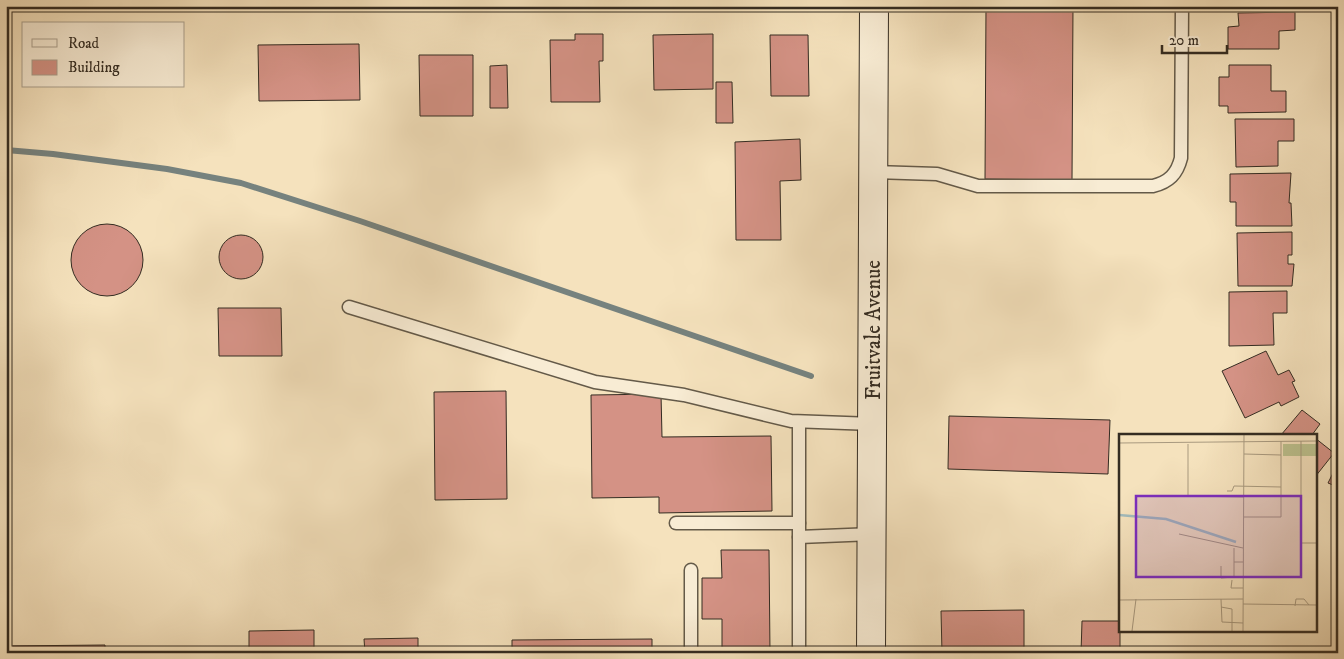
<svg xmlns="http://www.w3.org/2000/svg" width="1344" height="659" viewBox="0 0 1344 659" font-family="'IM FELL DW Pica',serif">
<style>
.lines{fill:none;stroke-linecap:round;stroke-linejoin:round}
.stream{stroke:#76827e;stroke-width:6}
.building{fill:#d49285;stroke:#342c22}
.service-casing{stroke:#645a49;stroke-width:15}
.secondary-casing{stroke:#342c22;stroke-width:30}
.service{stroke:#f8ecd4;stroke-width:12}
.secondary{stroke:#f8ecd4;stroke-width:28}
.labels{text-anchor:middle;stroke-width:4;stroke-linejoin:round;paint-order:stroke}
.street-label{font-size:21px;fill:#342c22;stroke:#f8ecd4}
.inset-river{fill:none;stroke:#a2bbbc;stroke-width:2.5}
.inset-road{fill:none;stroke:#a8997f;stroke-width:1}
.view{fill:#7b2cbf;fill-opacity:0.15;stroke:#7b2cbf;stroke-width:2.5}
.inset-edge{fill:none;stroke:#342c22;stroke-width:2.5}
</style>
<rect width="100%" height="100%" fill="#f5e2bd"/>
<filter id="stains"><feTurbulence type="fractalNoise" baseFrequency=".004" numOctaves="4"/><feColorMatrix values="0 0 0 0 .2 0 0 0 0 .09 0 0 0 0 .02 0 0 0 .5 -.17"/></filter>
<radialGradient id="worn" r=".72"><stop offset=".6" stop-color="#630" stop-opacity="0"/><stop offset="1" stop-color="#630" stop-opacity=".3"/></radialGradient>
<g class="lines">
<path class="stream" d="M6,150L53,154L167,169L241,183L360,221L811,376"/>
</g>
<g class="building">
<path d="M986,6H1073L1072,180L985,179Z"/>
<path d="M1295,12V30L1279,31V49H1228V27L1239,26L1238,13Z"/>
<path d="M575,34H603V61H599L600,102H551L550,40H575Z"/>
<path d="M713,34V89L654,90L653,35Z"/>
<path d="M770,35H808L809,96H771Z"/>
<path d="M359,44L360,100L259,101L258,45Z"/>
<path d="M419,55H473V116H420Z"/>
<path d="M507,65L508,108H490V66Z"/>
<path d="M1229,65H1271V91H1286V112L1228,113V106H1219V77H1229Z"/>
<path d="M716,82H732L733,123H716Z"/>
<path d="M1235,119H1294V141H1278V166L1236,167Z"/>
<path d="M800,139L801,180L780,181L781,240H736L735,142Z"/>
<path d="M1291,173L1289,203H1291L1292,226H1236V202H1230V174Z"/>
<circle cx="107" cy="260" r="36"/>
<path d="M1292,232V255H1288V264H1294L1292,286H1238L1237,233Z"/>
<circle cx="241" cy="257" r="22"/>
<path d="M1287,291V313H1273L1274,345L1229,346V292Z"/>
<path d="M218,308H281L282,356H219Z"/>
<path d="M1266,351L1278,375L1289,370L1295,381L1292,382L1299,397L1281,406L1279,402L1245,418L1222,371Z"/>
<path d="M506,391L507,499L435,500L434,392Z"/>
<path d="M661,394L662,437L771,436L772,511L659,513V497L592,498L591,395Z"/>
<path d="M1302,410L1320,424L1312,435H1281Z"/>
<path d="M949,416L1110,420L1108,474L948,469Z"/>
<path d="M1315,438L1334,453L1315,477Z"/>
<path d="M1338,463V487L1328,483Z"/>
<path d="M721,550H769L770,653H722V619H702V578H722Z"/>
<path d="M1024,610V653H942L941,611Z"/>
<path d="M1082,621H1120V653H1081Z"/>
<path d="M314,630V653H249V631Z"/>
<path d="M418,638V653H365L364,639Z"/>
<path d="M652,639V653H512V640Z"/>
<path d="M105,645V653H6V646Z"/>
</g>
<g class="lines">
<g class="service-casing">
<g id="service">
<path d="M874,172L937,174L978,186H1153C1169,182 1177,174 1181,158L1182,6"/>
<path d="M349,307L595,382L684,395L791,421L873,424"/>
<path d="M799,422V537L873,534"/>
<path d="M676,523H799"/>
<path d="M691,570V653"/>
<path d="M799,653V537"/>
</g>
</g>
<g class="secondary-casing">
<path id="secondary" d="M871,653L874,6"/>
</g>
<use href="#service" class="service"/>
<use href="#secondary" class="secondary"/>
</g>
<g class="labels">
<g class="street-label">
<text transform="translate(873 330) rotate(-90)" y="7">Fruitvale Avenue</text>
</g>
</g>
<g transform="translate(1119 434)">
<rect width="198" height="198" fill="#f5e2bd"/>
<path d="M164,10H197V22H164Z" fill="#bdc390"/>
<path class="inset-river" d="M0,81L47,85L117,108"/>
<path class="inset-road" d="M182,7V109H198M0,9L198,7M69,10V62L125,63M125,20L162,21M108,57H113L115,52L162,53M125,83H162V7M60,100L124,114M115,114V128H124M115,128V143H124M102,132V144L115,143M113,146L112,154H124M102,165L103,188L124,189M0,166L124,165M124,170L198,171M176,172L177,165H185L190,171M102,173L113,175V197M13,197L17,165M124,197L125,0"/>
<path class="view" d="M17,62H182V143H17Z"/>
<rect width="198" height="198" class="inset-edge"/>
</g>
<rect width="1344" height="659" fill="none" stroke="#f5e2bd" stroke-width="25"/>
<rect x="8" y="8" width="1329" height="644" fill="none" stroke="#342c22" stroke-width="2.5"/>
<rect x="12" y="12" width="1319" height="634" fill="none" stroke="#342c22"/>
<rect x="22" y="22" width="162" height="65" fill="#f8ecd4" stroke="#aa9f8d"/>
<rect x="32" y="39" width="25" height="8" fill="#f8ecd4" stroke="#aa9f8d"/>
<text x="68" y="48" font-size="15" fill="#342c22">Road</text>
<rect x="32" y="60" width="25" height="15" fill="#d49285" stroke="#aa9f8d"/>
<text x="68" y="72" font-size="15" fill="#342c22">Building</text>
<path d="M1162 45v8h65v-8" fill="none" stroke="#342c22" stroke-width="2.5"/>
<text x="1169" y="45" font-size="15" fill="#342c22" stroke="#f8ecd4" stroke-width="4" paint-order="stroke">20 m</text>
<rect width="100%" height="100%" filter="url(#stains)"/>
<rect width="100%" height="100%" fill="url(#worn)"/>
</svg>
